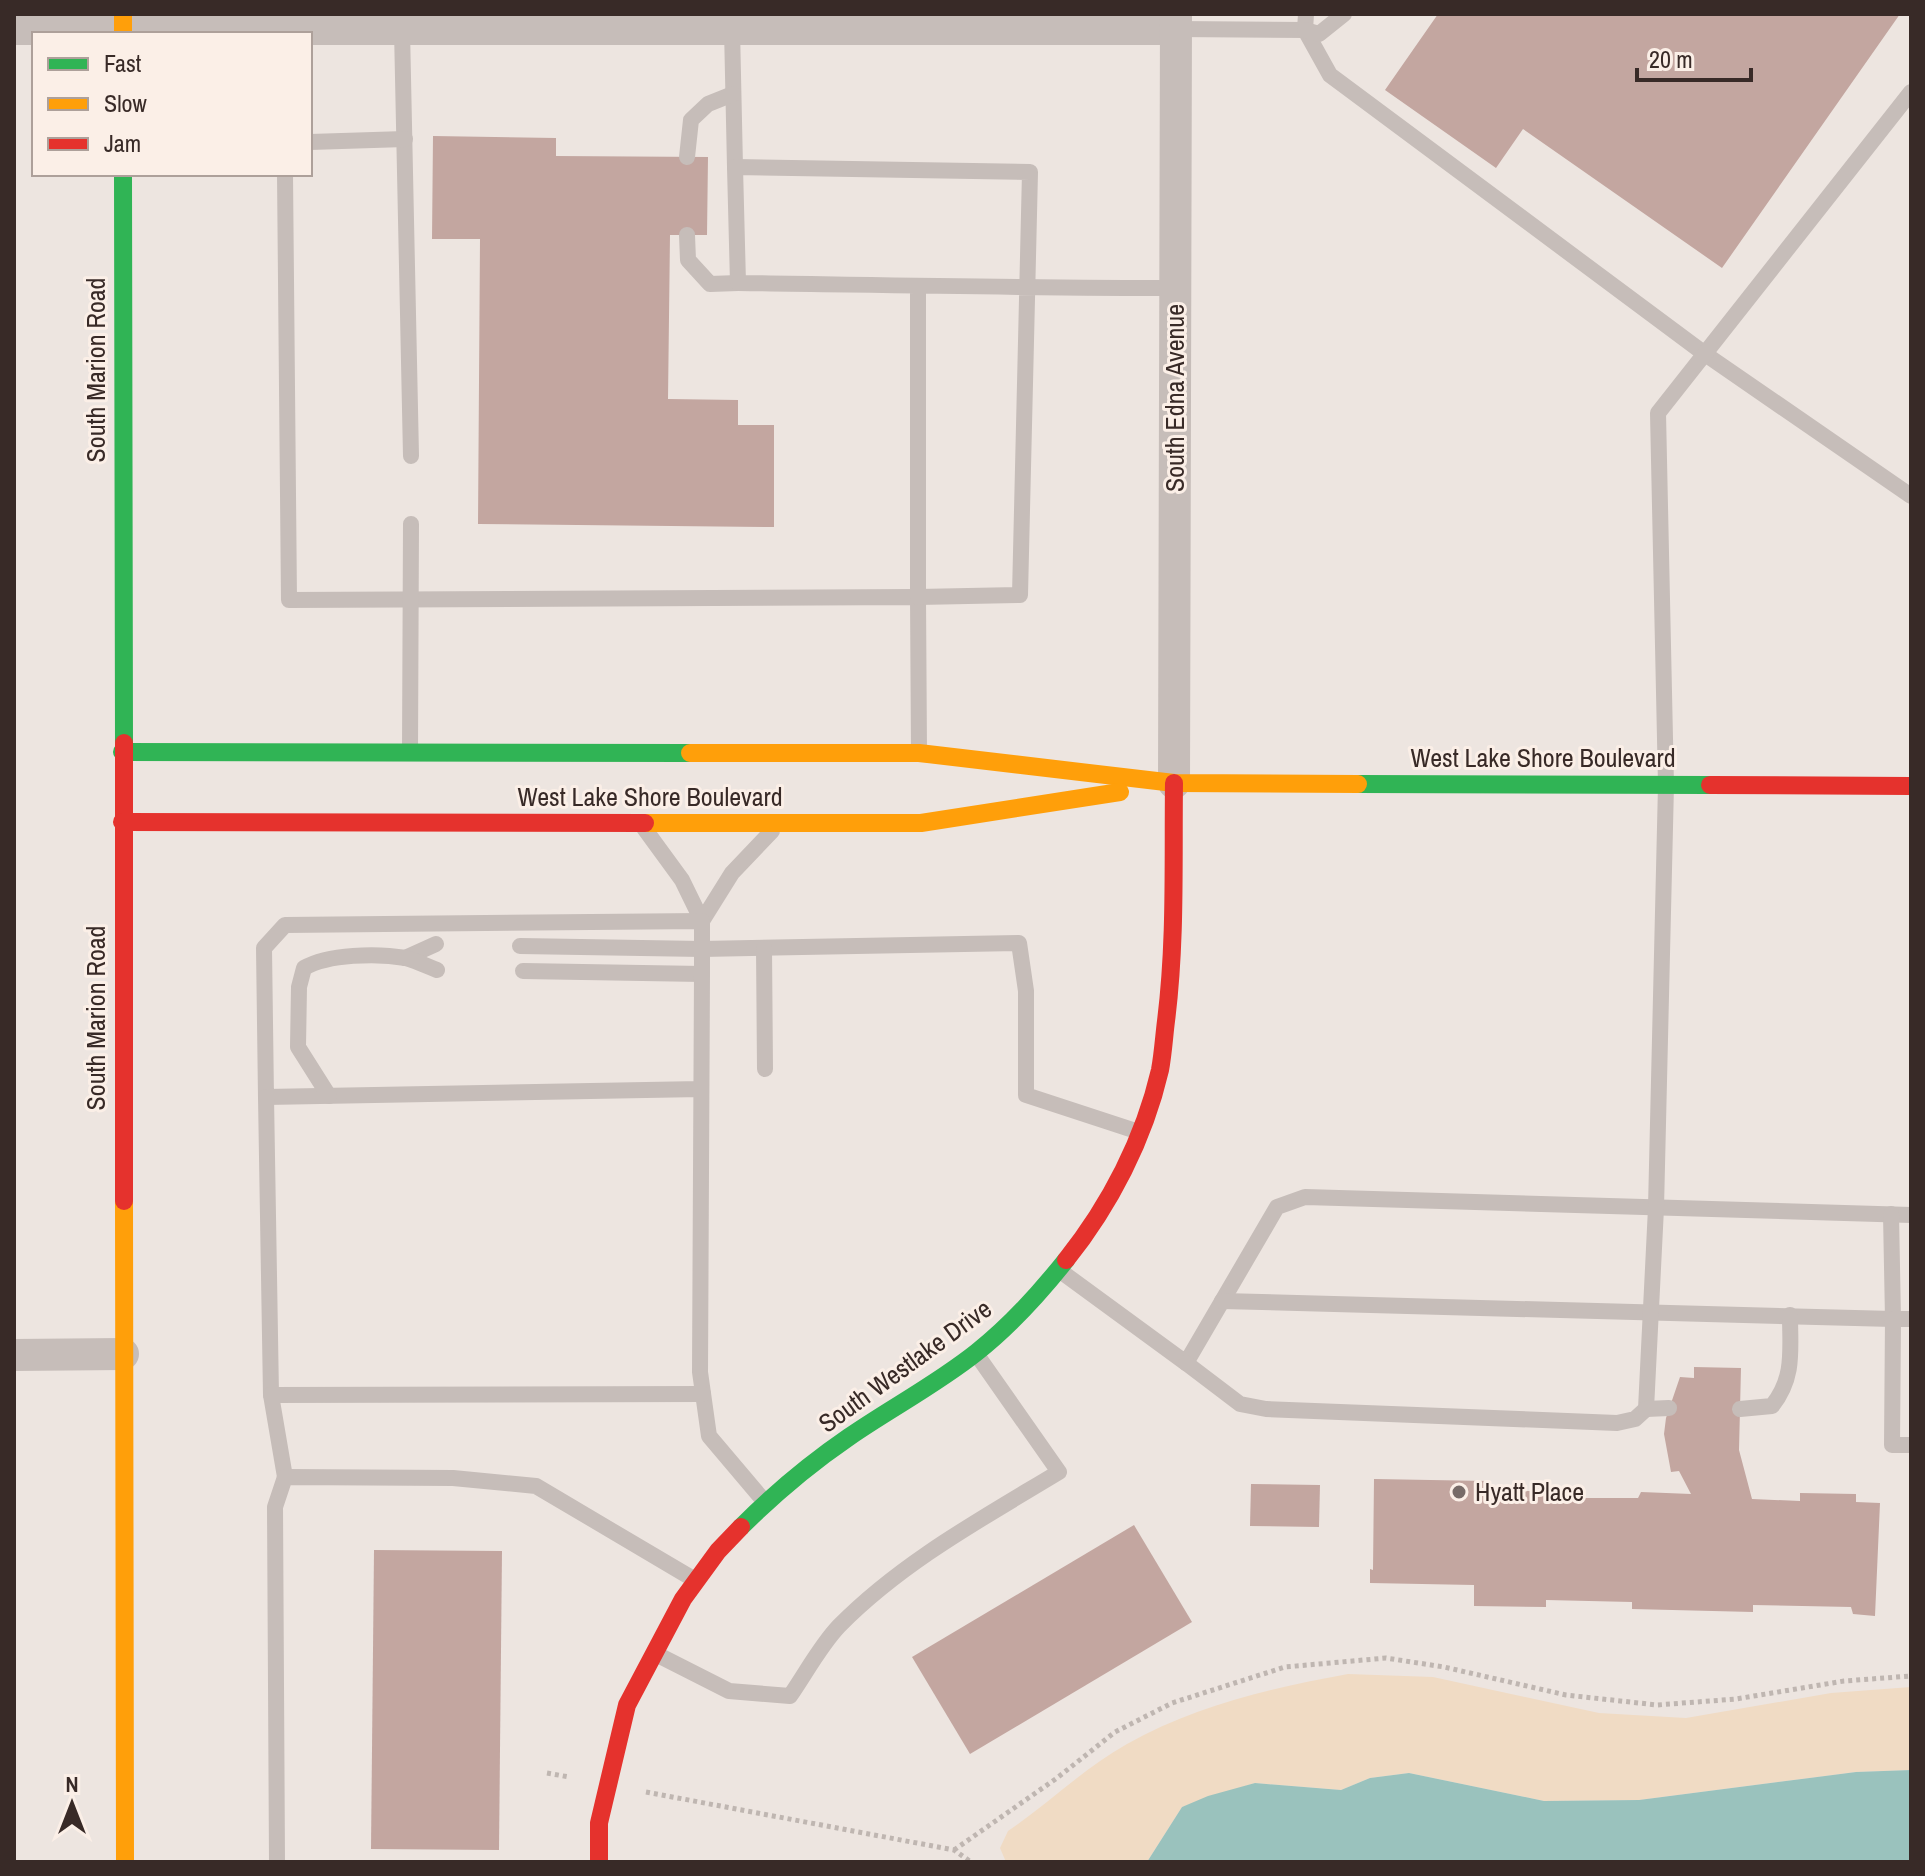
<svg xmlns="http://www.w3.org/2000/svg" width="1925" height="1876" viewBox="0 0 1925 1876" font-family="'Archivo Narrow',sans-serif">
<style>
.sand{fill:#f0dbc4}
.water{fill:#9ac2bd}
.building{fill:#c3a6a0}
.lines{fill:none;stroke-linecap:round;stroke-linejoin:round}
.path{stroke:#bfb6b1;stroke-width:5;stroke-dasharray:4 4;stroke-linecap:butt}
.lane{stroke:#c6bdb9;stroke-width:16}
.street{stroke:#c6bdb9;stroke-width:32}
.fast{stroke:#30b455;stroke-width:18}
.slow{stroke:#ff9f0a;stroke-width:18}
.jam{stroke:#e5322d;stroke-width:18}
.poi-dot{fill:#776b68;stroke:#fbefe7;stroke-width:3}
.labels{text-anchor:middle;stroke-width:6;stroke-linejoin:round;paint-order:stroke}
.street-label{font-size:26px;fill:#382a27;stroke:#fbefe7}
.poi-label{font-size:26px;fill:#382a27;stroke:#fbefe7;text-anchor:start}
</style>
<rect width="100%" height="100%" fill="#ede5e0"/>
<path class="sand" d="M1348,1674L1433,1677L1599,1713L1686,1718L1831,1693L1911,1687V1770L1856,1772L1639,1800L1544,1801L1409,1773L1370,1778L1341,1790L1255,1783L1182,1807L1147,1862H1006L1000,1848L1008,1831C1048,1804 1084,1768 1127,1744C1196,1705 1271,1688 1348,1674Z"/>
<path class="water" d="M1911,1770V1862H1147L1182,1807L1208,1796L1255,1783L1341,1790L1370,1778L1409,1773L1544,1801L1639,1800L1856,1772Z"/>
<g class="building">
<path d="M1438,14H1900L1722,268L1523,129L1496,168L1385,90Z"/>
<path d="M433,136L556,138V156L708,157L707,235H670L668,399L738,400V425H774V527L478,524L480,239H432Z"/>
<path d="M1694,1367L1741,1368L1739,1450L1752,1499L1800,1501V1493L1856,1494V1502L1880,1503L1875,1616L1853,1614L1851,1607L1753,1605V1612L1632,1609V1602L1546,1600V1607L1474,1606V1585L1370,1583V1569L1373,1570L1374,1479L1487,1481V1491H1545V1498H1638L1641,1492L1691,1494L1679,1471L1671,1472L1664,1434L1666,1418L1680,1377L1694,1378Z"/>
<path d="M1251,1484L1320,1485L1319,1527L1250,1526Z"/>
<path d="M1134,1525L1192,1622L970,1754L912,1657Z"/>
<path d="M374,1550L502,1551L499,1850L371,1849Z"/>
</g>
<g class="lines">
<g class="path">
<path d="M547,1773L569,1777"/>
<path d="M646,1792L954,1850L971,1862"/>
<path d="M954,1850L1057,1778L1115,1732L1172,1703L1285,1667L1386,1658L1444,1667L1566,1695L1657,1705L1736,1699L1844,1681L1911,1676"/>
</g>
<g class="lane">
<path d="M732,29L735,167"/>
<path d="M1176,29L1305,30L1306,14"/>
<path d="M402,30L411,456"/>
<path d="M1305,30L1330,75L1705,354L1911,496"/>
<path d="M1305,30L1319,34L1344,14"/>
<path d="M310,142L405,139"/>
<path d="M687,157L691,120L708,104L733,94"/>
<path d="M285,174L289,600L918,597L919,752"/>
<path d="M687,235L688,260L710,284L738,283"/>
<path d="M918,286V597L1020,595L1030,172L735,167L738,283C884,285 1030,288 1176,288"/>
<path d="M410,750L411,524"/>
<path d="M644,828L682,880L702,921L732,873L772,831"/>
<path d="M520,946L702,949L1019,943L1026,991V1095L1139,1132"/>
<path d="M764,948L765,1069"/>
<path d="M405,958L436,944"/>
<path d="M523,971L702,974"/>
<path d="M701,1089L266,1097L264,948L285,925L702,921V974L700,1372L709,1436L764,1501"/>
<path d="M329,1096L298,1047L299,987L304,968C328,954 377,953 406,958C416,961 427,966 437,970"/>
<path d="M266,1097L271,1395"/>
<path d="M1059,1270L1186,1363L1277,1207L1305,1197L1911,1215"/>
<path d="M1222,1301L1893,1319L1891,1214"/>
<path d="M1911,1319H1893L1892,1445H1911"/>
<path d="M1186,1363L1240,1404L1266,1409L1617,1423L1635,1419L1646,1409L1656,1208L1666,785L1658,413L1911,92"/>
<path d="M1646,1409L1669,1408"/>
<path d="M1740,1409L1772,1406C1795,1377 1790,1350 1790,1315"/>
<path d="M285,1477L271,1395L703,1394"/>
<path d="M656,1654L729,1691L790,1696C806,1673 820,1646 839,1626C902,1562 983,1518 1059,1472L977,1355"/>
<path d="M277,1862L275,1507L285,1477L453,1478L536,1486L695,1580"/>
</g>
<g class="street">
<path d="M14,29H1176"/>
<path d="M1174,783L1176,14"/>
<path d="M14,1355L123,1354"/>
</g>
<g class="fast">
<path d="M123,174L124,743"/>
<path d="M122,752L690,753"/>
<path d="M1358,784L1710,785"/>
<path d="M741,1527C774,1494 811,1463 849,1437C891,1408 937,1384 977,1352C1011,1325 1039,1294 1066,1260"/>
</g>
<g class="slow">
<path d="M123,14V34"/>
<path d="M690,753H919L1174,783L1358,784"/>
<path d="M645,823H921L1120,792"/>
<path d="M124,1201L125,1862"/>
</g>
<g class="jam">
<path d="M124,743V1201"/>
<path d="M1710,785L1911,786"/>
<path d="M122,822L645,823"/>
<path d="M1066,1260C1110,1205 1144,1139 1160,1070C1163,1054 1164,1037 1166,1021C1176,942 1173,862 1174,783"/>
<path d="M599,1862V1823L627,1705L683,1599L718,1551L741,1527"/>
</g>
</g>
<circle class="poi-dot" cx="1459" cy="1492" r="8"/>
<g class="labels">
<g class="street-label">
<text transform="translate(96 370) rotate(-90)" y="9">South Marion Road</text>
<text transform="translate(1175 398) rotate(-90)" y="9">South Edna Avenue</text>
<text x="1543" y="767">West Lake Shore Boulevard</text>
<text x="650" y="806">West Lake Shore Boulevard</text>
<text transform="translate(96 1018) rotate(-90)" y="9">South Marion Road</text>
<text transform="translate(905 1366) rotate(-36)" y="9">South Westlake Drive</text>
</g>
<g class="poi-label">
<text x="1475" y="1501">Hyatt Place</text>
</g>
</g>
<rect width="1925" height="1876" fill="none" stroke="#382a27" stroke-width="32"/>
<rect x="32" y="32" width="280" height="144" fill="#fbefe7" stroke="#ada09a" stroke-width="2"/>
<rect x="48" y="58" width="40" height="12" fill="#30b455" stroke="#ada09a" stroke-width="2"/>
<text x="104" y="72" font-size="24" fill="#382a27">Fast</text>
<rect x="48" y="98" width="40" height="12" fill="#ff9f0a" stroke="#ada09a" stroke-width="2"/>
<text x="104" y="112" font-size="24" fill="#382a27">Slow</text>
<rect x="48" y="138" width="40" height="12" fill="#e5322d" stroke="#ada09a" stroke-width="2"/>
<text x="104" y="152" font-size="24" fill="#382a27">Jam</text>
<g transform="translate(72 1804)" stroke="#fbefe7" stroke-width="6" paint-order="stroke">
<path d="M0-6L14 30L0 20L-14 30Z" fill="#382a27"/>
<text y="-12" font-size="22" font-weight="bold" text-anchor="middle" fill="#382a27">N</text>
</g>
<path d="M1637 68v12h114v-12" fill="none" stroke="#382a27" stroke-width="4"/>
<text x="1649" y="68" font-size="24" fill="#382a27" stroke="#fbefe7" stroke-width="6" paint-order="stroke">20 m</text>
</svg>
